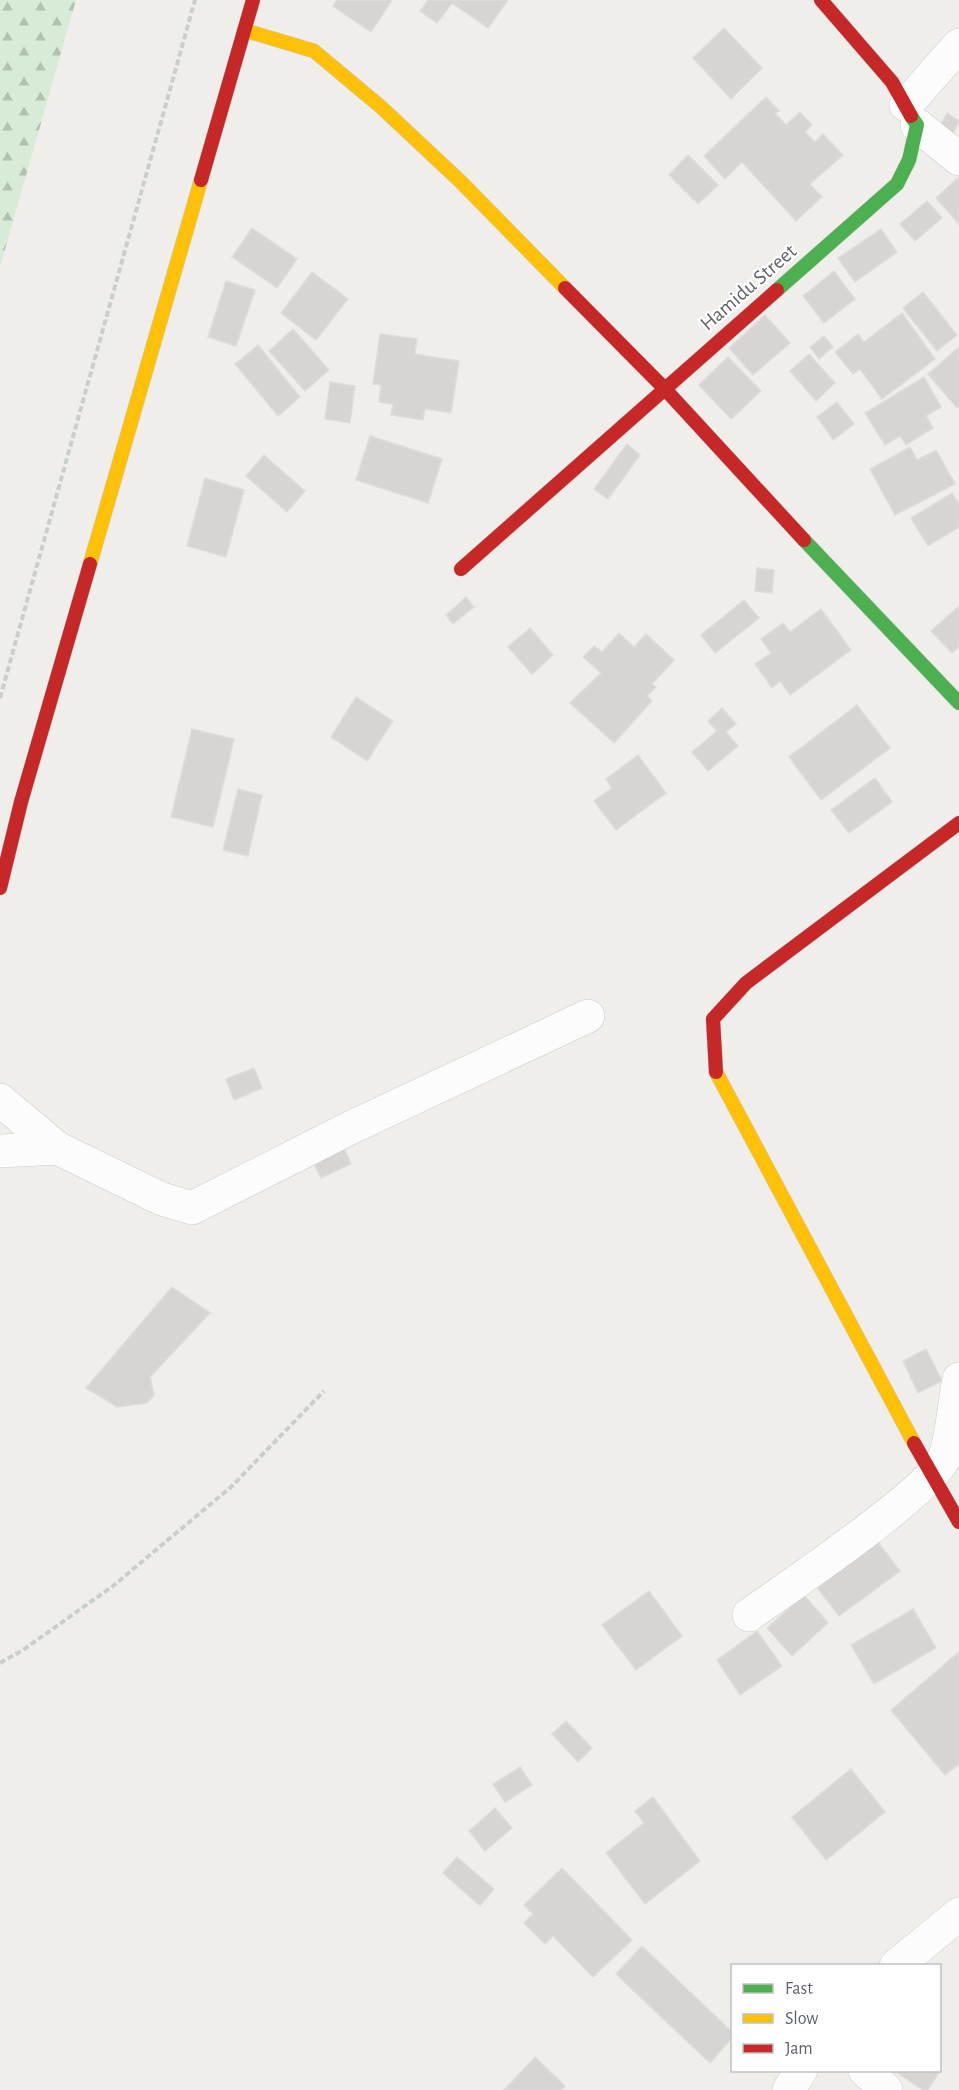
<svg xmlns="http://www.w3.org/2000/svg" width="959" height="2090" viewBox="0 0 959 2090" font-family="'Alegreya Sans',sans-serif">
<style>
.forest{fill:url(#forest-firs)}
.building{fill:#d6d5d3;stroke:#deddd9;stroke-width:1.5}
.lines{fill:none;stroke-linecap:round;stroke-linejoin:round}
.street-casing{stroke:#cbcccc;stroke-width:34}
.fast-casing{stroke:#cacacb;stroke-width:15}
.slow-casing{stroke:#cacacb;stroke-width:15}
.jam-casing{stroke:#cacacb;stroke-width:15}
.path{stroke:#cacfcc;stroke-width:4;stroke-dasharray:6 3;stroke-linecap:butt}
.street{stroke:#fdfcfc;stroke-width:33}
.fast{stroke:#4caf50;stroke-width:14}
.slow{stroke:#ffc107;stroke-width:14}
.jam{stroke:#c62828;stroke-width:14}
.labels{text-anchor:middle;stroke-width:4.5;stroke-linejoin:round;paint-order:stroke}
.street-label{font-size:21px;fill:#5f6368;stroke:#fff}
</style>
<defs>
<pattern id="forest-firs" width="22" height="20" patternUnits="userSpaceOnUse" patternTransform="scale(1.5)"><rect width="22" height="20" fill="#d8ebd6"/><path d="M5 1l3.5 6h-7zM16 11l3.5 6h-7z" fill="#b2c2b1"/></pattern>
</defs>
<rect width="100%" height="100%" fill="#efeeea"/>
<path class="forest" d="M0,0H76L0,267Z"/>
<g class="building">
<path d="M337,0H392L371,32L333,6Z"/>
<path d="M428,0H508L488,28L452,3L437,23L420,11Z"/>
<path d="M724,28L762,68L731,99L693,58Z"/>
<path d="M766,97L779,111L775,113L786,125L800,112L812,125L805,132L815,142L823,134L843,155L810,184L822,197L796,221L742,162L725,179L704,156Z"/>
<path d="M947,113L959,121L951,138L938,130Z"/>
<path d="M688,155L718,185L698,204L669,175Z"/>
<path d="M959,177V224L936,198Z"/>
<path d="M927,201L942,218L915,241L900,224Z"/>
<path d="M252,228L297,259L277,288L232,257Z"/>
<path d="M881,229L897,252L855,282L838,258Z"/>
<path d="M834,271L855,299L824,323L803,296Z"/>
<path d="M312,272L348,299L316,340L281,313Z"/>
<path d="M226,281L255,290L236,346L208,337Z"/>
<path d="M923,292L957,335L937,351L903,308Z"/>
<path d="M902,313L935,359L882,399L860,369L853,374L835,352L858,334L864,342Z"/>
<path d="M765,315L790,343L753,375L729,348Z"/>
<path d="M293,329L329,370L305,391L269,351Z"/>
<path d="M380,334L417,339L415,354L459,361L451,413L425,409L423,420L391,415L393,404L379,402L381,385L373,384Z"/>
<path d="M824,336L833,347L819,359L810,347Z"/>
<path d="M258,345L300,397L278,416L235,364Z"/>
<path d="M959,347V406L957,408L928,374Z"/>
<path d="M809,354L835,383L816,401L790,371Z"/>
<path d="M728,357L761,391L731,419L699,385Z"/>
<path d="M924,377L941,407L926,416L933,428L906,445L900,436L885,445L865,413Z"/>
<path d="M330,382L355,386L350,423L325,419Z"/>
<path d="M837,402L854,424L833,440L817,417Z"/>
<path d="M370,436L442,459L428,503L356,480Z"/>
<path d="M627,444L640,455L608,499L594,489Z"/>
<path d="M910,447L917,460L936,450L955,484L895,515L870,469Z"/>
<path d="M264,455L305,491L287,512L246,476Z"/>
<path d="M205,478L244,490L226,557L187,546Z"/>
<path d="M952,493L959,504V527L928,546L911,518Z"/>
<path d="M757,568L774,570L772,593L755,591Z"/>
<path d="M466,597L474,607L453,624L446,615Z"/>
<path d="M744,600L759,618L715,653L701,635Z"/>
<path d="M959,606V647L952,653L931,631Z"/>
<path d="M821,609L851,650L790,695L780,681L772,688L755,664L771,653L761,639L783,623L790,632Z"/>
<path d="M530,628L553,655L532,674L508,647Z"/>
<path d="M619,633L634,647L646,634L674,660L652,684L656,687L647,696L652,701L614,743L570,703L601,673L583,657L594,646L602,652Z"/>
<path d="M356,697L393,721L367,761L331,737Z"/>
<path d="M857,705L890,748L821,800L789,757Z"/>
<path d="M722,708L736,724L726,732L738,746L708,771L692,752L717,731L708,721Z"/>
<path d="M192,729L234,739L213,827L171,817Z"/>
<path d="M638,755L666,793L616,830L594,801L612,788L606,779Z"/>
<path d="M875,778L892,802L849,833L831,810Z"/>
<path d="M238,789L262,795L248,856L223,850Z"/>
<path d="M254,1068L262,1088L234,1100L226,1079Z"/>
<path d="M343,1145L351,1164L321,1178L312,1159Z"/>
<path d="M172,1287L210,1313L150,1377L154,1395L147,1403L117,1407L86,1388Z"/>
<path d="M926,1349L942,1381L918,1393L903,1361Z"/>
<path d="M874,1537L900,1571L839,1616L813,1582Z"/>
<path d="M649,1591L682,1636L636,1670L602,1625Z"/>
<path d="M804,1595L828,1623L792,1656L767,1628Z"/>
<path d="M913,1609L936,1648L874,1684L851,1645Z"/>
<path d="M757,1631L782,1666L740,1695L717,1660Z"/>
<path d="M959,1652V1764L945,1775L891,1710Z"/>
<path d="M566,1721L592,1748L578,1762L552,1734Z"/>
<path d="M520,1767L532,1785L505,1802L493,1784Z"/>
<path d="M851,1769L885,1812L826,1860L792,1817Z"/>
<path d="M653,1797L700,1861L645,1904L606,1853L644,1823L635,1811Z"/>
<path d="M495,1808L512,1828L485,1851L469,1831Z"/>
<path d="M457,1857L494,1889L480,1906L443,1873Z"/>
<path d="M562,1868L632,1940L593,1977L553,1936L545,1944L524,1923L533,1914L524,1905Z"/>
<path d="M642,1946L732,2032V2038L710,2063L616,1974Z"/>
<path d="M535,2057L565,2086L562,2090H504Z"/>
<path d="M893,2070H937L939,2072L928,2090H923Z"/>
</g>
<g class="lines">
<g class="street-casing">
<g id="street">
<path d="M906,105L959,45"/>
<path d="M917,125L959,159"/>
<path d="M0,1100L57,1148L162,1199L192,1208L352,1127L588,1016"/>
<path d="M0,1151L57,1148"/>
<path d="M749,1615C785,1589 934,1490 945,1456C953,1432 954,1404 959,1379"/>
<path d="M896,1966L959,1914"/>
<path d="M865,2070L886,2090"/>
<path d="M789,2090L801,2070"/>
</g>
</g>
<g class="fast-casing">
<g id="fast">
<path d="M777,290L897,184L909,160L917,125L911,116"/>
<path d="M804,540L959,703"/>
</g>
</g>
<g class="slow-casing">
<g id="slow">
<path d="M244,30L314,51L381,107L461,182L565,288"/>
<path d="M90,564L201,180"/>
<path d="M716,1072L914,1443"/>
</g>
</g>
<g class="jam-casing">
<g id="jam">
<path d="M821,0L892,82L911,116"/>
<path d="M201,180L253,0"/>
<path d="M565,288L664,388L804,540"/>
<path d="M461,569L777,290"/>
<path d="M0,888L21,802L90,564"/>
<path d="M716,1072L713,1019L746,983L959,823"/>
<path d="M914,1443L959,1522"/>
</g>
</g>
<g class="path">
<path d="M0,698L195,0"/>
<path d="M0,1663L23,1650L113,1586L231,1487L324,1391"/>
</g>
<use href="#street" class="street"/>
<use href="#fast" class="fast"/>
<use href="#slow" class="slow"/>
<use href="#jam" class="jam"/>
</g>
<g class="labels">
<g class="street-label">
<text transform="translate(748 287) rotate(-41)" y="7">Hamidu Street</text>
</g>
</g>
<rect x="731" y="1964" width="210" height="108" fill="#ffffff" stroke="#bfc1c3" stroke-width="1.5"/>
<rect x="743" y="1984" width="30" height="9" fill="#4caf50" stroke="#bfc1c3" stroke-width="1.5"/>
<text x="785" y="1994" font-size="18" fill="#5f6368">Fast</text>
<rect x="743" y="2014" width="30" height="9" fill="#ffc107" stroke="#bfc1c3" stroke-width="1.5"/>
<text x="785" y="2024" font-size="18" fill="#5f6368">Slow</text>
<rect x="743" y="2044" width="30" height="9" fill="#c62828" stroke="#bfc1c3" stroke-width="1.5"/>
<text x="785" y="2054" font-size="18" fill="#5f6368">Jam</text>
</svg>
